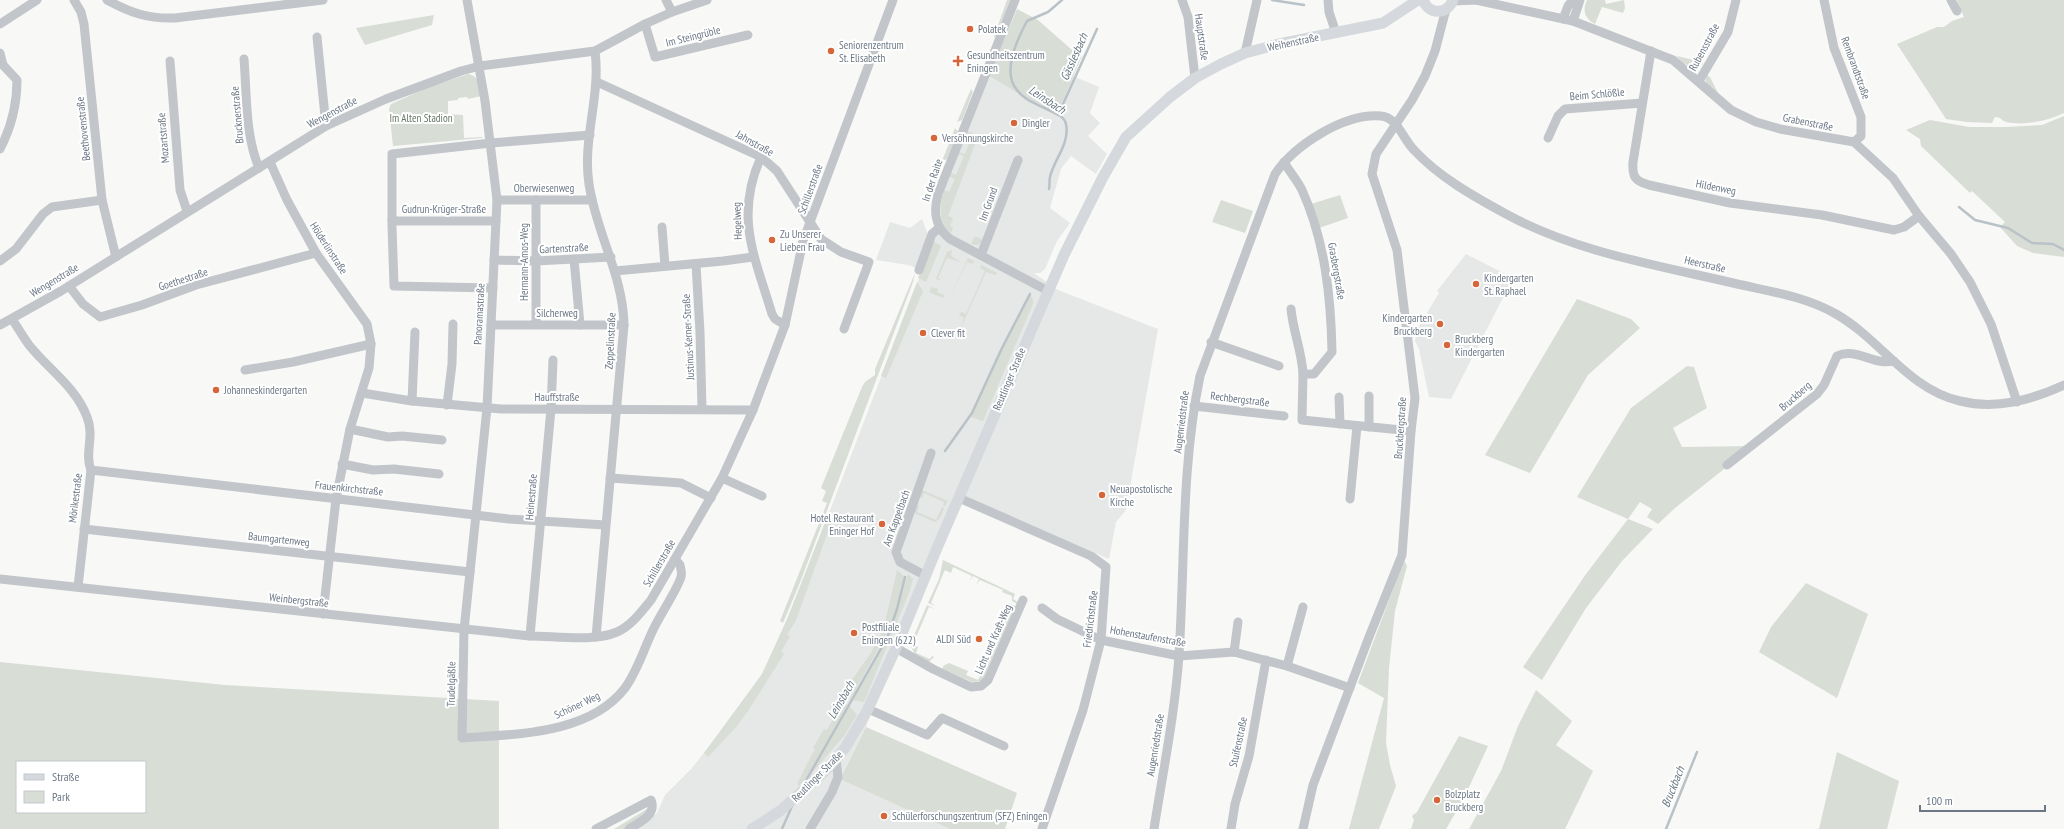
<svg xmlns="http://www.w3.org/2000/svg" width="2064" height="829" viewBox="0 0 2064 829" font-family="'PT Sans Narrow',sans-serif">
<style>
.built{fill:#e6e7e7}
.green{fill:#d8ddd6;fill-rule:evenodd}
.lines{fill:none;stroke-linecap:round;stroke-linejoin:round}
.stream{stroke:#b9c2c7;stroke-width:2.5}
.minor{stroke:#c2c5c9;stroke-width:9}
.major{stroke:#d5d9dd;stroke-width:11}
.poi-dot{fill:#d5663a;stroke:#fff;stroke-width:1.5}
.labels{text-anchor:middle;stroke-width:4;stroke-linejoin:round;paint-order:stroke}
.poi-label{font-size:11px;fill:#6a7785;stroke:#fff;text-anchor:start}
.street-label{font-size:11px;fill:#6a7785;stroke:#fff}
.park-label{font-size:11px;fill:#667764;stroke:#fff}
.water-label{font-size:12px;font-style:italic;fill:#667780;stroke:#fff}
</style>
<rect width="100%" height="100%" fill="#f8f8f6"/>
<g class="built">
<path d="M989,76L1056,115L1073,76L1099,87L1090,113L1100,123L1088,136L1107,154L1096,174L1071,156L1061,169L1050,208L1070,223L1057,241L1045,269L1040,273H1034L1058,290L1158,329L1126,510L1116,522L1109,559L962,496L896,646L866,727L840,778L950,829H635L657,813L665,795L692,768L733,716L762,674L775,648L808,568L922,270L908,265L876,260L890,222L910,228L922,219L928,235L943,224L941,218L944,190Z"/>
<path d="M1466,254L1513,278L1451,399L1429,397L1419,349L1415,341L1418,328L1439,293L1437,291Z"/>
</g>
<g class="green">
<path d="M1007,0H1010L995,38L994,37Z"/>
<path d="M1587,0H1605L1606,4L1624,0L1625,8L1623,13L1602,7L1595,24C1585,19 1582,11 1587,0Z"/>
<path d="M1957,0H2064V113C2047,121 2025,126 2006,122C2001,120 2001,117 1995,117L1992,123L1967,122L1946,119L1897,44L1937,27H1944L1952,21L1964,17Z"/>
<path d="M1017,9L1038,20L1072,50L1082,56L1056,116L989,76Z"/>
<path d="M434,15L432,25L365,45L356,28Z"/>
<path d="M1677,56L1702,62L1703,64C1695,71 1681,64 1677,56Z"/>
<path d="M468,74C480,76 479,87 481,96L468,99L467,97L458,98V100L448,101V114L463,115L464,138L483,137L482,138L393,146L389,109L391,104L429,87Z"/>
<path d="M1705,74L1710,77L1720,97L1706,84Z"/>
<path d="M971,89L973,92L962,120L957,122Z"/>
<path d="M2064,116V257L2033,253L2017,246L2000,227L2005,222L1972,191L1970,193L1921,146L1920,139L1906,130L1930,120L1969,127H2006L2042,125Z"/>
<path d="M955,128L958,132L947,159L942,161Z"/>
<path d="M967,131L978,136L948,216L953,218L950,226L953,228L951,233C938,221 939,206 944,190L949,192L955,179L949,176L951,173L956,175L964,156L958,154L959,152L965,154L972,136L966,134Z"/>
<path d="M1340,195L1348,218L1319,228L1311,204Z"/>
<path d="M1221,200L1253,211L1245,233L1212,222Z"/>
<path d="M974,237H978L983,241L978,245L971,244Z"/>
<path d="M933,241L941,246L926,282L918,278Z"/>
<path d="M952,250L951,256L961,262L947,258L938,278L942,281L936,279L947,252Z"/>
<path d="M968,258L974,261L973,264L967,262L948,301Z"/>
<path d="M981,265L997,273L996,275L986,272L960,330L964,318L959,315L961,312L966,314L985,271L980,268Z"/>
<path d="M915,273L913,282L799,585L783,623L780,621L827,503L822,501L826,491L821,488L862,387L865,382L875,375V369Z"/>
<path d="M917,282L923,291L886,378L881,376Z"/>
<path d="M932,287L938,289L937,292L944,295L943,298L929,292Z"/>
<path d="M1030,295L1033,299V304L983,421L971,417L1003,348Z"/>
<path d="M1577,299L1631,319L1640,328L1588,375L1530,473L1485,455Z"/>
<path d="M1687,366L1694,367L1707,408L1673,428L1682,447L1753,446L1675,508L1658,524L1647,517L1652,509L1640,502L1628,519L1653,529L1622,561L1586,608L1542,680L1523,667L1586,574L1628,519L1577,497L1631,408Z"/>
<path d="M922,490L948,501L945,506L943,505L944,502L924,493L922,498L919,497Z"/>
<path d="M917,505H919L917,512L936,520L942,507L944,508L940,518L935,522L914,513Z"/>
<path d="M829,512L834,515L796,620L787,635L790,636L781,652L784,654L748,711L736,727L708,757L704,753L762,674L788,617Z"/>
<path d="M943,560L1015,594L1013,599L1018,602L1017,604L1012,601V596L1002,592L1003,590L980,580L976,585L979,579L973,576L969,582L972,576L953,567L951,573L945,570L944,572L931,603L936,606L928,603L939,579Z"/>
<path d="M1404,560L1407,566L1395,611L1389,668L1386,743L1390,765L1396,786L1379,829H1349L1384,698L1358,683Z"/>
<path d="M897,570L904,576L896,609L885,637L850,699L842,694L871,653L884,627Z"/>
<path d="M908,574L913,579L909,593L864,702L852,700L888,638Z"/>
<path d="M1806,583L1868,614L1837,698L1759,652L1771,627Z"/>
<path d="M1008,603L1016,606L986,676L981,681L972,682L943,669V666L949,663L968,671L966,675L978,680L991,656L1008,615L1004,613Z"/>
<path d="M927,605L935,609L929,607L913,644L918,647L916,653L930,659L932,656L934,657L929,662L915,654L910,645Z"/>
<path d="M0,662L225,685L499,701V829H0ZM17,762H145V812H17Z"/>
<path d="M1536,690L1572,721L1556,745L1593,771L1565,829H1469L1501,771L1518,726Z"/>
<path d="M842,702L847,705L806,778L799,786L797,784L815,749L813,748L824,729L827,730Z"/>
<path d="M849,706L857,715L844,736L810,775Z"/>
<path d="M866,727L1017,793L1005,829H950L840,779Z"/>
<path d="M1459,736L1488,746L1464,798L1446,829H1411L1414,820L1412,816L1417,812Z"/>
<path d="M1837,752L1899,781L1887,829H1819Z"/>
<path d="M647,809L648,812L625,829H614Z"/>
</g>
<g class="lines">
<g class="stream">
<path d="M1272,0L1304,5"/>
<path d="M1058,115L1097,29"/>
<path d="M1049,189C1050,185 1049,181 1050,177C1054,159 1070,144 1066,124C1065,118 1059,115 1053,112C1041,106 1025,101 1017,90C1001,72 1018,38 1027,21L1048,12L1062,0"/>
<path d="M1959,207L1975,220L2008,228L2032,243L2053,244L2064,250"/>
<path d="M945,451L972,413L1002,348L1030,294"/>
<path d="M804,784L887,638L897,609L905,577"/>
<path d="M782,829L792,806"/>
<path d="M1666,829L1697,752"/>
</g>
<g class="minor">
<path d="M74,0L81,12L84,24L102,200L116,257"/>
<path d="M107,0C131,13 148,19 175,18L323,0"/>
<path d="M467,0L485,101L497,200L487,408L464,630L462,738C514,734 589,735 625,688C638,670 644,648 654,628C660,615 677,590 681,577C682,574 681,569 680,565L675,559"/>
<path d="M666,0L672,12"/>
<path d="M1015,0L938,194C933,212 935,227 950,239L1048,291"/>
<path d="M1182,0L1188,17L1195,78"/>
<path d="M1328,0L1329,12L1336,33"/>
<path d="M1476,0L1573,21L1673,60L1731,110L1756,122L1780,129L1854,142L1893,178L1919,216L1951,254L1970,282L1991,324L2017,402"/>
<path d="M1824,0L1834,48L1861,117V136L1854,142"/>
<path d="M1951,0L1957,11"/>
<path d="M1453,1L1477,0"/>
<path d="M1563,19L1568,6L1573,0"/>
<path d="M1573,21L1580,0"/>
<path d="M0,24L37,0"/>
<path d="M645,24L655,57L748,35"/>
<path d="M317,37L326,126"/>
<path d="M595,51C601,96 582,140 589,184C596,233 623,274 624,325L596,637"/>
<path d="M1651,51L1633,162C1632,177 1635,181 1649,185L1730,203L1822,215L1894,230L1904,227L1919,216"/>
<path d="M0,53L3,65L17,80C17,105 12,126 0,149"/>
<path d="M1245,53L1257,0"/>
<path d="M244,59C247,95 245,135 259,168"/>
<path d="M170,61L180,190L187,211"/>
<path d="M1699,81L1728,32L1736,0"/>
<path d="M597,82L761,157L777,171L821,239L841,252L869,262L844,329"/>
<path d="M1548,138L1558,116L1565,109L1642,103"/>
<path d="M761,157C734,217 755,257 772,314L775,319L785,325"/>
<path d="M270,162L287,200L316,253L367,324L371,344L369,368L350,429L336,499L323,614"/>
<path d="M1284,162C1289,171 1297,180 1302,190C1325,241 1331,297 1332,352L1314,374H1303L1302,420L1411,431"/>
<path d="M497,200H592"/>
<path d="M392,221H496"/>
<path d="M662,227L665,266"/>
<path d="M981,255L1018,160"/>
<path d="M574,259L580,325"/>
<path d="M494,260L536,261L611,257"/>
<path d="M0,261L16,249L43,214L52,207L102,200"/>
<path d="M696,264L700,332L702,409"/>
<path d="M919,270L932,234L939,228"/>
<path d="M615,271L723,261L753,257"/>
<path d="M69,286L83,304L100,317L142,305L196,285L316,253"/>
<path d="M493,288L394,286L392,226V154L491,143L590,135"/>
<path d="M1291,309C1293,331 1302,352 1303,374"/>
<path d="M12,319C18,328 23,337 29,345C48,369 76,387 87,417C95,437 84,453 91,470L78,587"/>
<path d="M536,324V200"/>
<path d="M0,325L61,291L326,126L386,99L461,71L480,66L595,51L645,24L672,12L707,0"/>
<path d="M491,325H624"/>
<path d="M1211,342L1279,366"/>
<path d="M245,370L293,362L371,344"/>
<path d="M362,393L412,401L501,409L753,410"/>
<path d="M1369,396V427"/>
<path d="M1339,397L1340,424"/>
<path d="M412,401L415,332"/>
<path d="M447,405L452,364L453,324"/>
<path d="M1194,406L1284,416"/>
<path d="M350,429L388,437L402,436L442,440"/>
<path d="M342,464L373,470L394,469L439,474"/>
<path d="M1727,465L1817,394L1824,385L1837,356C1856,347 1874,366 1894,361"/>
<path d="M91,470L509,519L605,525"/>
<path d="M610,478L681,483L711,498"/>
<path d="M722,478L762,496"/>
<path d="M959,498L1091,556L1106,567L1101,640L1083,710L1042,829"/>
<path d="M1350,499L1357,426"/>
<path d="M84,529L470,572"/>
<path d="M926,576L900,562L896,552L931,453"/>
<path d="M0,579L530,636C555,636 594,642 617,632C631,626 642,611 651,600L722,478L753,410L785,325L803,241L893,0"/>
<path d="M1042,608L1057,619L1101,640L1179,656L1234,652L1287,666L1350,688"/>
<path d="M530,636L551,409L553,360"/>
<path d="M896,648L933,669L971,687L981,686L988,680L1023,600"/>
<path d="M1234,652L1238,622"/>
<path d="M1287,666L1303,607"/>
<path d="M868,709L927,735L942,718L1004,746"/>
<path d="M596,829L651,800C657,815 640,822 629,829"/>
<path d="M810,829L832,792L838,777L836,759"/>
<path d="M1154,829C1163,771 1175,713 1179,655C1185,562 1181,468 1200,376L1275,174C1295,145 1344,113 1381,116C1397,117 1403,139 1414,150C1439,177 1473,196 1506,214C1576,252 1656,265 1733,283C1767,291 1805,296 1836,314C1880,339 1908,389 1960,401C1996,410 2031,400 2064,385"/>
<path d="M1231,829L1235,804L1249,756L1266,660"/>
<path d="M1303,829L1313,785L1369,637L1402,555L1411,431L1415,398L1397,250L1372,174L1376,154L1412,100L1425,76L1435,51L1446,9"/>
</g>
<g class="major">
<path d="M1423,0C1429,15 1447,15 1453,0"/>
<path d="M752,829L780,811L826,770L845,748L867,711L896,648L937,548L1064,255L1103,177L1126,137L1170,97L1195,78L1221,64L1245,53L1279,44L1383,23L1418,0"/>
</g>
</g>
<g class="poi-dot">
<circle cx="970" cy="29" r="4"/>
<circle cx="831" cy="51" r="4"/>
<path d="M956 55h4v4h4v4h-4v4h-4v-4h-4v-4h4z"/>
<circle cx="1014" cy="123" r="4"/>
<circle cx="934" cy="138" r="4"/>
<circle cx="772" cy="240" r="4"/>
<circle cx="1476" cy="284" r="4"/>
<circle cx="1440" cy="324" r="4"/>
<circle cx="923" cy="333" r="4"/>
<circle cx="1447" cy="345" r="4"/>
<circle cx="216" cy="390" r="4"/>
<circle cx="1102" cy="495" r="4"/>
<circle cx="882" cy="524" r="4"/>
<circle cx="854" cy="633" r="4"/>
<circle cx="979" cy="639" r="4"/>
<circle cx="1437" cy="800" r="4"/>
<circle cx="884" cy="816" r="4"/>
</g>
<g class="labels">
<g class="poi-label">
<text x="978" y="33">Polatek</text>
<text x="839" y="49">Seniorenzentrum<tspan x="839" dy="13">St. Elisabeth</tspan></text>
<text x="967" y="59">Gesundheitszentrum<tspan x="967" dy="13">Eningen</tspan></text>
<text x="1022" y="127">Dingler</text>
<text x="942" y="142">Versöhnungskirche</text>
<text x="780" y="238">Zu Unserer<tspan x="780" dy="13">Lieben Frau</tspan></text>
<text x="1484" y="282">Kindergarten<tspan x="1484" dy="13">St. Raphael</tspan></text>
<text x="1432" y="322" text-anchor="end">Kindergarten<tspan x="1432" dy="13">Bruckberg</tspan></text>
<text x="931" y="337">Clever fit</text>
<text x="1455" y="343">Bruckberg<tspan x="1455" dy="13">Kindergarten</tspan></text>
<text x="224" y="394">Johanneskindergarten</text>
<text x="1110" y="493">Neuapostolische<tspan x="1110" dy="13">Kirche</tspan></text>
<text x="874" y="522" text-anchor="end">Hotel Restaurant<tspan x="874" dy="13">Eninger Hof</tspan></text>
<text x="862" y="631">Postfiliale<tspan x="862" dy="13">Eningen (622)</tspan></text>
<text x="971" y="643" text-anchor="end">ALDI Süd</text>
<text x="1445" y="798">Bolzplatz<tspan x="1445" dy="13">Bruckberg</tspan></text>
<text x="892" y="820">Schülerforschungszentrum (SFZ) Eningen</text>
</g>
<g class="street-label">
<text transform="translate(693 36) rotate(-14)" y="4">Im Steingrüble</text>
<text transform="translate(1202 37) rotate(82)" y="4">Hauptstraße</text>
<text transform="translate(1293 42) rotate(-12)" y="4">Weihenstraße</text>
<text transform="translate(1704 47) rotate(-62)" y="4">Rubensstraße</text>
<text transform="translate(1856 68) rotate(70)" y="4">Rembrandtstraße</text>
<text transform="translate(1597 94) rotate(-5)" y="4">Beim Schlößle</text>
<text transform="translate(332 112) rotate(-28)" y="4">Wengenstraße</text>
<text transform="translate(237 115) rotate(-95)" y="4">Brucknerstraße</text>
<text transform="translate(1808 122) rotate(11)" y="4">Grabenstraße</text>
<text transform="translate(83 129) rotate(-96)" y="4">Beethovenstraße</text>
<text transform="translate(163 138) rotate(-95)" y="4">Mozartstraße</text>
<text transform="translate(755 143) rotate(29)" y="4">Jahnstraße</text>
<text transform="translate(932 180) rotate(-72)" y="4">In der Raite</text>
<text transform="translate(1716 187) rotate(11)" y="4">Hildenweg</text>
<text x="544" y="192">Oberwiesenweg</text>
<text transform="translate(810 189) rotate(-70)" y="4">Schillerstraße</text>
<text transform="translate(988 204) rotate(-70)" y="4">Im Grund</text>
<text x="444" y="213">Gudrun-Krüger-Straße</text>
<text transform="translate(737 221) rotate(-92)" y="4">Hegelweg</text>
<text transform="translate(329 248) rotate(57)" y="4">Hölderlinstraße</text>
<text transform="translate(564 248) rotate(-3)" y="4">Gartenstraße</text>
<text transform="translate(524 262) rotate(-90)" y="4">Hermann-Amos-Weg</text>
<text transform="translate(1705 264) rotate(13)" y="4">Heerstraße</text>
<text transform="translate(1337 271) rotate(80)" y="4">Grasbergstraße</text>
<text transform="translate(183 279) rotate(-18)" y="4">Goethestraße</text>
<text transform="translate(54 280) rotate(-31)" y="4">Wengenstraße</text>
<text x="557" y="317">Silcherweg</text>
<text transform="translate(479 314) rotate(-87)" y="4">Panoramastraße</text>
<text transform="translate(688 337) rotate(-93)" y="4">Justinus-Kerner-Straße</text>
<text transform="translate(610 341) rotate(-87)" y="4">Zeppelinstraße</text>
<text transform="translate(1009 379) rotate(-67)" y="4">Reutlinger Straße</text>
<text transform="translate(1795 396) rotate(-41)" y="4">Bruckberg</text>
<text x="557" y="401">Hauffstraße</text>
<text transform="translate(1240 399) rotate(7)" y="4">Rechbergstraße</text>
<text transform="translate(1181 422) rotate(-83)" y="4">Augenriedstraße</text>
<text transform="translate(1400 428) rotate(-86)" y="4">Bruckbergstraße</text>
<text transform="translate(349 488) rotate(6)" y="4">Frauenkirchstraße</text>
<text transform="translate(531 497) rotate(-85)" y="4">Heinestraße</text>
<text transform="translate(75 498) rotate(-83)" y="4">Mörikestraße</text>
<text transform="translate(896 518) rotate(-70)" y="4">Am Kappelbach</text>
<text transform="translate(279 539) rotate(6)" y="4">Baumgartenweg</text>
<text transform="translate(659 563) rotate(-60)" y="4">Schillerstraße</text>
<text transform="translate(299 600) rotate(6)" y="4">Weinbergstraße</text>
<text transform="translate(1090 619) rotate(-83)" y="4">Friedrichstraße</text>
<text transform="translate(1148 636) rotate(10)" y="4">Hohenstaufenstraße</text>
<text transform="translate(993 639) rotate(-66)" y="4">Licht und Kraft-Weg</text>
<text transform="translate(451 684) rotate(-89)" y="4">Trudelgäßle</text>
<text transform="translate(577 705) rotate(-25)" y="4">Schöner Weg</text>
<text transform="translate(1238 742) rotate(-78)" y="4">Stuifenstraße</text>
<text transform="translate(1155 745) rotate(-81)" y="4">Augenriedstraße</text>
<text transform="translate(817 776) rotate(-45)" y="4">Reutlinger Straße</text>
</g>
<g class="park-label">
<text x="421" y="122">Im Alten Stadion</text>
</g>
<g class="water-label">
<text transform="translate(1074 57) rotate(-66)" y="4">Gässlesbach</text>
<text transform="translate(1047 100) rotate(33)" y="4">Leinsbach</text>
<text transform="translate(841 700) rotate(-60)" y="4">Leinsbach</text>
<text transform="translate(1673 787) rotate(-68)" y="4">Bruckbach</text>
</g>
</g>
<rect x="16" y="761" width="130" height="52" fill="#ffffff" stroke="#c3c9ce"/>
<rect x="24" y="774" width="20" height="6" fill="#d5d9dd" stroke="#c3c9ce"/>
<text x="52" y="781" font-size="12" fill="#6a7785">Straße</text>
<rect x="24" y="791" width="20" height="12" fill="#d8ddd6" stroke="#c3c9ce"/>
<text x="52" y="801" font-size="12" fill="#6a7785">Park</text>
<path d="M1920 805v6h125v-6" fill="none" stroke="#6a7785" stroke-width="2"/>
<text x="1926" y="805" font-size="12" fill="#6a7785" stroke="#ffffff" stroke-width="3" paint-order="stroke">100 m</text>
</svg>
